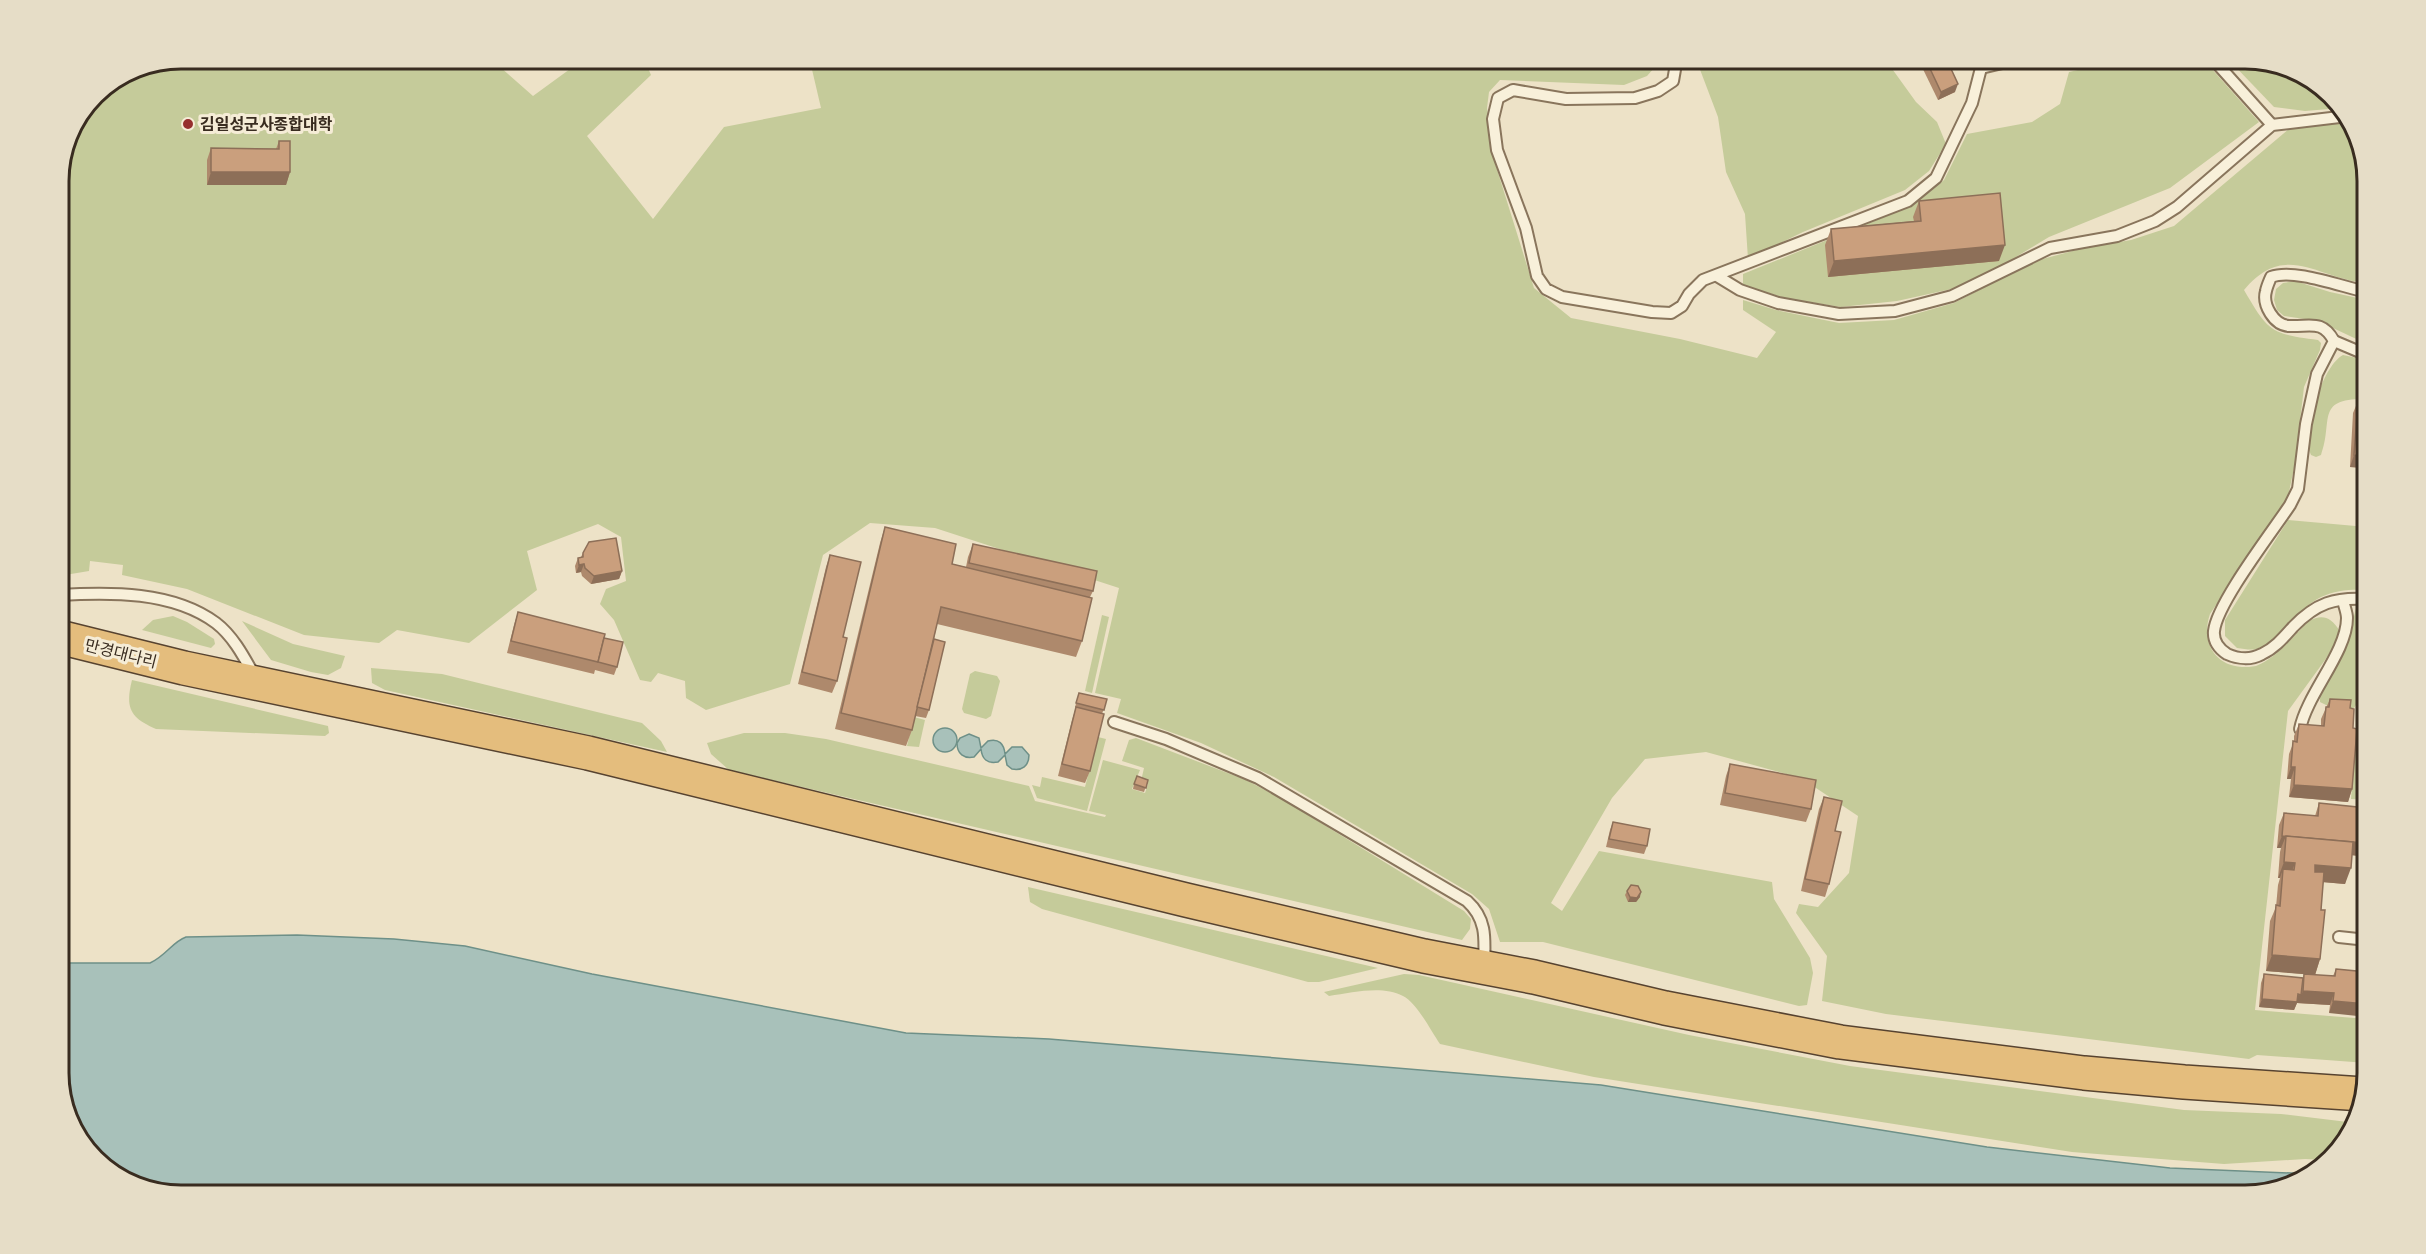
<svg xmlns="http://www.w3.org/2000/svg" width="2426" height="1254" viewBox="0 0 2426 1254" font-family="Merriweather,'Noto Sans KR',serif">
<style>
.green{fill:#c5cb9a}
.water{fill:#a8c1ba;stroke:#6e9088;stroke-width:1.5}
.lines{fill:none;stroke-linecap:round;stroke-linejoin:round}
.service-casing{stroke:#89755c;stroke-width:14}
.trunk-casing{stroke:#574330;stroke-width:36}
.service{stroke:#f8f0da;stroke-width:10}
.trunk{stroke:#e4bd7d;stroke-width:33}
.wall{fill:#ae896c}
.shaded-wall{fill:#8d6f58}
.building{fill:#ca9f7d;stroke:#8d6f58;stroke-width:1.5}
.poi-dot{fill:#962f2e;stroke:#f5ecd6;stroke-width:2}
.labels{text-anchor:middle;stroke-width:6;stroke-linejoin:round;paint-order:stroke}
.poi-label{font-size:16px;font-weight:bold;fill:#392c20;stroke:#f5ecd6;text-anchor:start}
.street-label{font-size:16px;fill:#392c20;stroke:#f5ecd6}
.rim{fill:none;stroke:#392c20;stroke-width:3}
</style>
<rect width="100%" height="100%" fill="#ede2c7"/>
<g class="green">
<path d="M181,58L491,59L533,96L581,61L644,59L651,75L587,136L653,219L724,127L821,108L810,61L798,59H1662L1647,76L1624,85L1500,80L1489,92L1487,108L1495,163L1534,288L1571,318L1680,339L1757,358L1776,332L1743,310V300L1776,310L1839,323L1894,320L1954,303L2035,261L2084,248L2131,240L2174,226L2289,129L2350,122L2367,173V283C2317,279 2286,240 2244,290C2268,331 2270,334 2318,340L2321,343L2320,350L2304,387L2295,463L2288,497L2210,614C2201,640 2213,665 2242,667C2247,667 2251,667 2256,666C2277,658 2293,636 2309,621C2322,614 2331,617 2339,630L2337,641L2325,660L2288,711L2255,1010L2367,1019V1063L2257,1055L2249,1059L1886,1014L1822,1001L1827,956L1796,913L1799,904L1818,907L1849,873L1858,816L1801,778L1706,752L1645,759L1612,798L1551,903L1562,911L1599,851L1772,882L1774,899L1810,958L1813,973L1807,1005L1799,1006L1543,942H1500L1489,909L1472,894L1274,777L1201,743L1117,713L1121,699L1095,693L1119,588L935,528L870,523L823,555L790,684L706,710L686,698L685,681L658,673L651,682L640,680L614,620L600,604L606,589L626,581L621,537L598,524L527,551L537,590L469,643L397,630L379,643L304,635L187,589L122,575L123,565L90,561L89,571L59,576V173L71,127L95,94L134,68Z"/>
<path d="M1696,59H1885L1916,102L1937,122L1946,144L1929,171L1905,190L1803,232L1748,259L1745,214L1726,172L1718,117Z"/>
<path d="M2101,59H2203L2259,122L2170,188L2049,237L2006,263L1956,288L1897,301L1841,307L1785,298L1743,285V274L1914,205L1944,180L1967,134L2032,122L2060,104L2069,72L2100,65Z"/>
<path d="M2228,59H2245L2299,71L2341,108L2305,111L2274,107Z"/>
<path d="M2295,281L2330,292L2367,300V344L2318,321L2284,316L2277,310L2274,300L2276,289L2283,283Z"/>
<path d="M2343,355L2367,360V399C2314,398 2334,420 2321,455L2316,457L2311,455C2304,431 2321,367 2343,355Z"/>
<path d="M2288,520L2367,527V590C2352,589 2336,590 2321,597C2297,609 2282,638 2260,648C2253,651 2245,649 2237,648L2225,636V620Z"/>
<path d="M2361,606L2367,607V689L2354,708L2330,707L2320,702V696L2350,633L2356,608Z"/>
<path d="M1102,615L1109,617L1092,693L1085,691Z"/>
<path d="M173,616L187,622L214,639L215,644L211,648L142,630L153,620Z"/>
<path d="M242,621L293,644L345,656L341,668L328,675L311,672L271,660Z"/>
<path d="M371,668L442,674L642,723L661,741L667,752L385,690L372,683Z"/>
<path d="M975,671L997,676L1000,681L991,716L986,719L964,713L962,709L970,674Z"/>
<path d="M132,680L328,726L329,733L325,736L156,729C130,718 125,708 132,680Z"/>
<path d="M2367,698V800L2351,799L2357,713Z"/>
<path d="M914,717L925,720L919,747L907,746Z"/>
<path d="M744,733H785L826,739L1029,786L1035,801L1105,817L1106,815L1089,811L1103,760L1140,770L1132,789L1145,793L1148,784L1141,781L1144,768L1122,761L1129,740L1136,738L1246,780L1282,799L1464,911L1471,919L1470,929L1462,940L729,770L711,754L707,743Z"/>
<path d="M1098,737L1106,739L1087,811L1037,798L1032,785L1040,787L1042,777L1085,787Z"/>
<path d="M1028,887L1378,968L1319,982H1308L1042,909L1030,902Z"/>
<path d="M1404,974L1419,975L1689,1035L1850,1066L2184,1110L2281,1114L2356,1123L2355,1127L2326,1160L2305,1159L2224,1164L2072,1152L1594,1077L1440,1044C1431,1031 1417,1003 1403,996C1381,985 1353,993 1329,996L1324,992Z"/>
</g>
<g class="water">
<circle cx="945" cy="740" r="12"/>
<path d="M969,734L979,738L981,748L988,741C999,738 1004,744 1005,754L1012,747H1022L1029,755C1029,766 1022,771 1012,769L1007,765L1005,755L998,762C987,764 982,759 981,749L974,757C964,759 957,754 957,743L960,738Z"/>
<path d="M297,935L394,939L465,946L592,974L906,1033L1049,1039L1601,1085L1987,1147L2170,1168L2314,1174L2246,1195H181L127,1183L79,1142L59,1082V963H150C166,956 172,942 186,937Z"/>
</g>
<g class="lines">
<g class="service-casing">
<g id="service">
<path d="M1677,58L1673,81L1658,91L1635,98L1566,99L1513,90L1498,98L1493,119L1497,150L1526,228L1537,276L1546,289L1562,297L1652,312L1671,313L1682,306L1689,294L1703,280L1908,201L1936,178L1972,103L1981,68"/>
<path d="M1977,58L1981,68L2024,58"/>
<path d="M2212,58L2272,125"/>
<path d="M1717,276L1740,290L1778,303L1839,314L1895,311L1952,296L2050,248L2117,236L2155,221L2177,207L2272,125L2348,116"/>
<path d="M2367,292C2342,287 2294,268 2271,277C2269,282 2267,286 2266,291C2262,305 2274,325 2289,326C2310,327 2322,319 2334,341L2317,374L2306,424L2298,489L2290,505C2272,532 2217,603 2214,631C2213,641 2219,649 2227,654C2238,659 2251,660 2262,654C2275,648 2284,637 2293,627C2316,603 2335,597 2367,599"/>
<path d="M2334,341L2367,355"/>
<path d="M59,595C110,592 173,591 216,623C233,636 244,657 254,675"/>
<path d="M1114,722L1166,739L1258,778L1467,901C1487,919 1485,939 1484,964"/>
<path d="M2300,729C2307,694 2347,652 2347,618C2347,612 2344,606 2343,600"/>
<path d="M2339,937L2367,940"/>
</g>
</g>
<g class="trunk-casing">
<path id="trunk" d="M59,637L184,668L588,753L1186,900L1424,956L1534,977L1665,1008L1840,1042L2084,1073L2184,1082L2363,1094"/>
</g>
<use href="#service" class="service"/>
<use href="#trunk" class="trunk"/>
</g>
<g class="wall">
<path d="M302,58H356L353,68L302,70Z"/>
<path d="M1889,58H1908L1906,64L1895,69Z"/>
<path d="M1922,58H1946L1955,92L1938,100L1920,63Z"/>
<path d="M279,141L290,172L286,185H207V160L211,148L276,149Z"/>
<path d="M1919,201L1999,261L1828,277L1825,245L1831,229L1914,221L1913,217Z"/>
<path d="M2358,401L2367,402V472H2364L2365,468L2350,467L2353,413Z"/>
<path d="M885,527L952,564L966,567L968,557L973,544L1093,591L1090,597L1082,641L1076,657L937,624L934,639L929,710L926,718L915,716L912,730L906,746L835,729L880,543Z"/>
<path d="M583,553L622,571L619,579L591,584L582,576L581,572L576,573L575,566L578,558L581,557Z"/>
<path d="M830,555L843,637L837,681L832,693L798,684L826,567Z"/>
<path d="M518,612L604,638L617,667L614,675L595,670L594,674L507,653L514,625Z"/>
<path d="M1078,697L1107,699L1102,714L1075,707Z"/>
<path d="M2330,699L2350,708L2353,728L2352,789L2348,802L2289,797L2291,779H2287L2289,754L2294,741V736L2299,724L2321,726V719Z"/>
<path d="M1076,707L1090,771L1085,783L1058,776L1072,720Z"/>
<path d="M1730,764L1811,809L1806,822L1720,805L1726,776Z"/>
<path d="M1148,780L1144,792L1133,789L1134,784Z"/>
<path d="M1824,797L1835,831L1829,884L1825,897L1801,891L1819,809Z"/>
<path d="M2319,803L2367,808V870L2359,869L2360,856L2352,855L2345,884L2323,882L2321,910L2320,959L2315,975L2333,976L2336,969L2367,972L2329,1013L2330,1005L2297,1003L2294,1010L2259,1007L2261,983L2264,974L2303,978L2304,974L2266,971L2270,921L2276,907L2278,885L2280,878H2278L2280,852L2281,848H2277L2279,825L2284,813L2315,816Z"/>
<path d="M1613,822L1647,846L1644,854L1606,847L1610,830Z"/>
<path d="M1627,891L1640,897L1636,902H1628L1625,895Z"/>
</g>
<g class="shaded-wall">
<path d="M307,58H356L353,68L302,70Z"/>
<path d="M1903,58H1908L1906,64L1895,69L1898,61Z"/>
<path d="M1958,84L1955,92L1938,100L1941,92Z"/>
<path d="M211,172H290L286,185H207Z"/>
<path d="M2005,245L1999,261L1828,277L1834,261Z"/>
<path d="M2354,455L2367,456V461L2365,468L2350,467Z"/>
<path d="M2367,464V472H2364Z"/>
<path d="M584,564L581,572L576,573L579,565Z"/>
<path d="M622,571L619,579L591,584L594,576Z"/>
<path d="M2291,767H2295L2291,779H2287Z"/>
<path d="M2294,785L2352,789L2348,802L2289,797Z"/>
<path d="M2282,836H2286L2281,848H2277Z"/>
<path d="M2286,836L2365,843L2360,856L2285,849Z"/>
<path d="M2364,857H2367V870L2359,869Z"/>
<path d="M2284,862L2295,863L2289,879L2283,869L2280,878H2278Z"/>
<path d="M2315,865L2351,868L2345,884L2310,881Z"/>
<path d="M1641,892L1640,897L1636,902H1628L1630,897Z"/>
<path d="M2272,955L2320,959L2315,975L2266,971Z"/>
<path d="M2303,991L2334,993L2330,1005L2297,1003L2294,1010L2259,1007L2262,999L2301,995Z"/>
<path d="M2333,1001L2367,1004V1017L2329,1013Z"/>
</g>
<g class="building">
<path d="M1925,58H1946L1958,84L1941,92Z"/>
<path d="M279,141H290V172H211V148L279,149Z"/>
<path d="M2000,193L2005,245L1834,261L1831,229L1921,221L1919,201Z"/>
<path d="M2358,401L2367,402V456L2354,455Z"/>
<path d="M885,527L956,544L952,564L1092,598L1082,641L941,607L912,730L841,713Z"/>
<path d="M616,538L622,571L594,576L585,568L584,564L579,565L578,558L583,557V553L589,542Z"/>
<path d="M973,544L1097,571L1093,591L969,563Z"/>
<path d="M830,555L861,562L843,637L847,638L837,681L802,672Z"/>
<path d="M518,612L605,634L598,662L511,641Z"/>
<path d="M604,638L623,642L617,667L598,662Z"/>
<path d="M934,639L945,642L929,710L917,707Z"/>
<path d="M1079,693L1107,699L1104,710L1076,703Z"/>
<path d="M2330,699L2351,700L2350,708L2354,709L2353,728L2357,729L2352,789L2294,785L2295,767H2291L2293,741L2297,742L2299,724L2324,726L2326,707H2329Z"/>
<path d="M1076,707L1104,714L1090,771L1062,764Z"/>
<path d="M1730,764L1816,780L1811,809L1725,793Z"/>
<path d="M1137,776L1148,780L1146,788L1134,784Z"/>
<path d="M1824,797L1842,801L1835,831L1841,832L1829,884L1805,879Z"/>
<path d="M2319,803L2367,808V857H2364L2365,843L2353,842L2282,836L2284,813L2318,816Z"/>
<path d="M1613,822L1650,829L1647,846L1609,839Z"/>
<path d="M2286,836L2353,842L2351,868L2315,865V872H2324L2321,910H2325L2320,959L2272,955L2276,905L2280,906L2283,869L2294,870L2295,863L2284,862Z"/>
<path d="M1631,885L1638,886L1641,892L1637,898L1630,897L1627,891Z"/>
<path d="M2336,969L2367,972V1004L2333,1001L2334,993L2303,991L2304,974L2335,976Z"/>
<path d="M2264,974L2303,978L2301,995L2298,994L2297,1002L2262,999Z"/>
</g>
<circle class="poi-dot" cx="188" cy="124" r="6"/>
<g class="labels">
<g class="poi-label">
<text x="200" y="130">김일성군사종합대학</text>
</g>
<g class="street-label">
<text transform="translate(121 653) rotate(14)" y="6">만경대다리</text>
</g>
</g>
<path d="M0 0H2426V1254H0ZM181 69H2245A112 112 0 0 1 2357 181V1073A112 112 0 0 1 2245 1185H181A112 112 0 0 1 69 1073V181A112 112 0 0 1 181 69Z" fill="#e6ddc7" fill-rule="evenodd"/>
<path class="rim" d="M181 69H2245A112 112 0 0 1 2357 181V1073A112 112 0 0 1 2245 1185H181A112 112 0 0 1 69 1073V181A112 112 0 0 1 181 69Z"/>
</svg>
